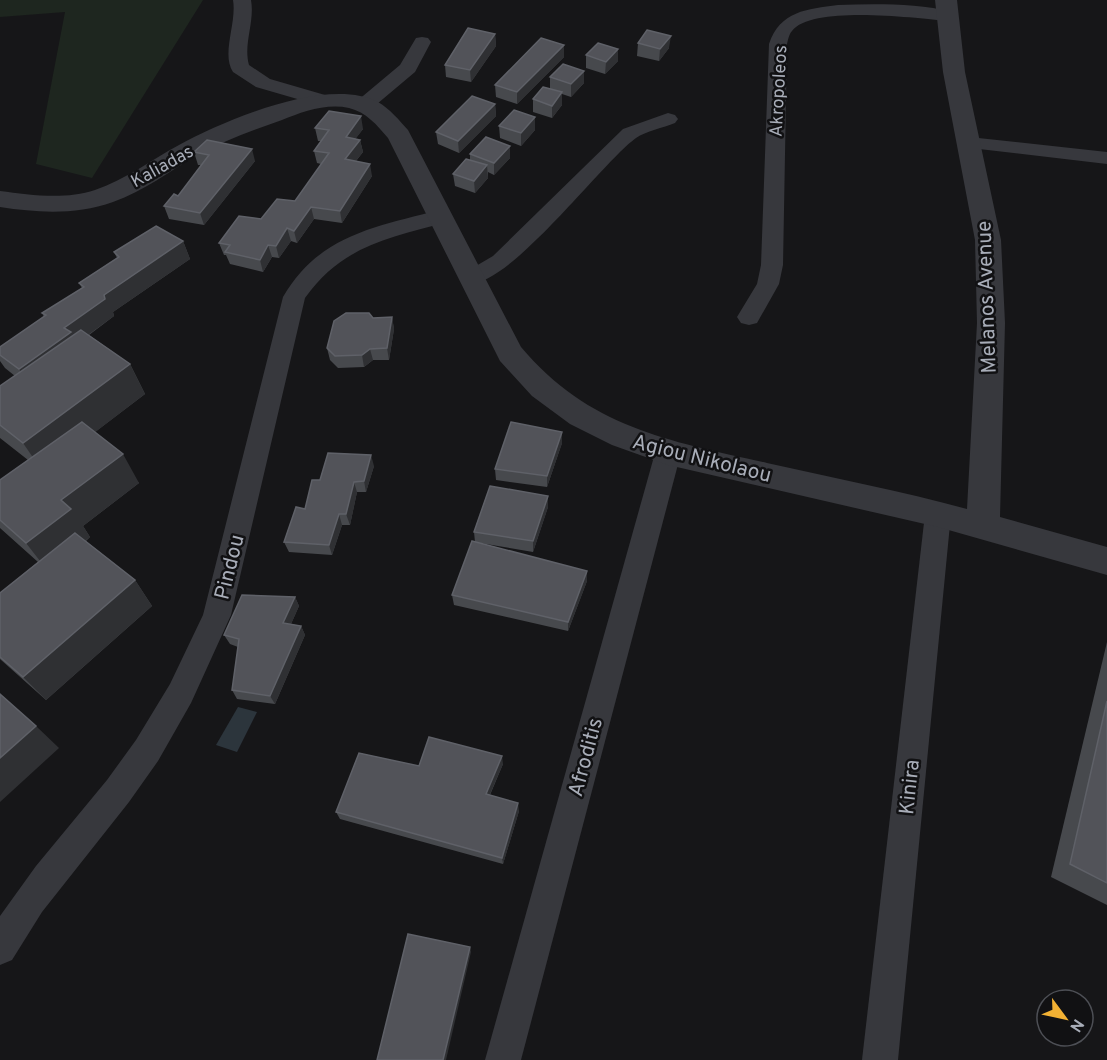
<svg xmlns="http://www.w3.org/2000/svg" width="1107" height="1060" viewBox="0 0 1107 1060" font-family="Overpass,sans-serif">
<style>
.green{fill:#1e261f}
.water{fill:#2c353c}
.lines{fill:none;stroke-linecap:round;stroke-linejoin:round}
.minor{fill:#37383d;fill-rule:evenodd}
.tertiary{fill:#37383d;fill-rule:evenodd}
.wall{fill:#47494d}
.shaded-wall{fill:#2f3033}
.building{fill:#525359;stroke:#5f6168;stroke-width:1.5}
.labels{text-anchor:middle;stroke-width:5;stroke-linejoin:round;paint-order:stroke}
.far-street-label{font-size:18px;fill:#a8adb8;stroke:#111113}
.street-label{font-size:21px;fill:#a8adb8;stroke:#111113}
</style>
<rect width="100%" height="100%" fill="#161618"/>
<path class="green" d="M0,0H203L92,178L36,164L65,12L0,17Z"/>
<path class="water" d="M238,707L257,712L237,752L216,745Z"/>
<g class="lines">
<g class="minor">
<path d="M233,0H251C255,22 243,44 249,65L270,79L325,95L328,99L325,103L318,105L256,87L233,72C221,54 237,23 233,0Z"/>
<path d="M838,5C875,4 916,3 952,12L955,16L952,20L946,21C915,18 812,5 792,31C789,34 788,40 787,44L783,265L779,284L757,323L749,325L741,323L737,317L757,284L761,265L769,44C780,11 807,9 838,5Z"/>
<path d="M422,37L428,38L431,42L415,72L371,109H357L354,105L357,101L400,65L416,38Z"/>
<path d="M668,113L675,115L678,119L675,123C663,128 646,131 636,138C601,163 504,295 464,283L461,278L464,273L493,256L623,129Z"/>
<path d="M969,137L1107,152V164L962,147L959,143L962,139Z"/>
<path d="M439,210L447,212L450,217L447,222C388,238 342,246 305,298L231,615L191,703L158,761L129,802L42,912L12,960L0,965V916L36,866L107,780L136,740L170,684L203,615L283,297C319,235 375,227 439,210Z"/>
<path d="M668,443L677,446L681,453L521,1060H485L655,453L659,446Z"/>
<path d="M938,503L947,506L951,514L898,1060H862L925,514L929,506Z"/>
</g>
<path class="tertiary" d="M935,0H957L965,72L1001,240L1005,323L1000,517L1107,547V575L938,527L668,465L612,445L570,424L532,396L500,361L388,138C377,125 366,112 349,108C326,103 302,112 282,120C253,130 224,141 197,155C170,171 144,191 113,202C76,215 39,213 0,207V191C30,195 65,200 95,190C125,180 151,160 179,145C225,120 328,76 378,102C390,109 399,120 408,130L521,347C589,428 670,441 767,463C834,478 901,491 967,509L977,323L975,240L943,72Z"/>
</g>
<g class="wall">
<path d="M495,34L496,46L471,82L446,77L445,65Z"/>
<path d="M638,43L669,48L659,61L637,56Z"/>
<path d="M564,45V57L517,104L496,97L495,85Z"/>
<path d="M586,55L618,61L605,74L586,68Z"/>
<path d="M584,71V83L571,97L562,94V105L552,118L533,112V99L550,89V77Z"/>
<path d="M495,104L496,116L459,153L438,144L436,132Z"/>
<path d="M499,126L535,130L521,146L500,138Z"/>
<path d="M315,128L363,129L355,139L360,140L363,152L356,161L372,176L342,223L314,219L297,243L291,241L279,258L272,257L263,272L230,264L226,255H224L219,243L295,201L321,164L317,163L314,151L322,141H318Z"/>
<path d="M510,146V158L494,175L488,172V178L475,193L455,186L453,174L470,160V154Z"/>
<path d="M194,152L255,161L204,225L169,219L164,206L178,196L201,165H198Z"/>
<path d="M183,241L190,259L113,312L114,316L89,335L130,364L145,394L95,432L139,483L83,526L90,537L86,541L135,580L152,606L46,700L0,659V593L38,562L0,528V480L28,460L0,438V386L15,376L5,368L0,361V347L44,317L42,313L82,288L79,283L117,258L114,252Z"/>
<path d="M392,317L394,329L389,360H373L364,367L338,368L330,360L327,348L373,318Z"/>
<path d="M562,443L547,487L496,480L495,469Z"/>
<path d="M374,466L366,492H357L350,525H342L332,555L289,552L284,542L305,509L320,480Z"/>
<path d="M548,496V507L533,552L480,543L587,581L568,631L454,605L452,595L475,542L474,532Z"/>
<path d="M295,597L299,606L291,624L301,626L305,635L275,704L237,699L232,690L238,647L230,644L224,635Z"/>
<path d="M1107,642V905L1051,877Z"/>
<path d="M503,764L490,795L519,811L503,864L340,819L336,812L419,766Z"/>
</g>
<g class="shaded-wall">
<path d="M495,34L496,46L471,82L470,70Z"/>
<path d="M671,36L669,48L659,61L660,49Z"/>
<path d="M564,45V57L517,104V92Z"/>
<path d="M618,49V61L605,74L606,62Z"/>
<path d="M584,71V83L571,97V84Z"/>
<path d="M562,92V105L552,118V106Z"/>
<path d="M495,104L496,116L459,153L458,141Z"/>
<path d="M361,116L363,129L348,149L346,137Z"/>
<path d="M535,117V130L521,146V133Z"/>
<path d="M360,140L363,152L347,172L345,159Z"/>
<path d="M510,146V158L494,175V163Z"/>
<path d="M252,149L255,161L204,225L200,213Z"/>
<path d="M370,164L372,176L342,223L340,211Z"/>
<path d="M487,165L488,178L475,193L474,181Z"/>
<path d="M311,207L314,219L297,243L294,231Z"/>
<path d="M287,228L291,241L279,258L276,246Z"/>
<path d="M183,241L190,259L113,312L114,316L77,343L29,386L19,369L64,328L104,295Z"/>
<path d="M268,245L272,257L263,272L260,260Z"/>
<path d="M392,317L394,329L389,360L387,348Z"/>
<path d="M370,349L373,360L364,367L362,355Z"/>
<path d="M130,364L145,394L43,472L23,443Z"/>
<path d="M562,432V443L547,487V476Z"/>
<path d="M123,454L139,483L83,526L90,537L47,570L26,543L61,500Z"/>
<path d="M371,455L374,466L366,492L364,481Z"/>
<path d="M354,482L357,492L350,525L346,514Z"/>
<path d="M548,496V507L533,552V541Z"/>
<path d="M339,514L342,525L332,555L329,545Z"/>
<path d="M587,571V581L568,631V622Z"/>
<path d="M135,580L152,606L46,700L23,677Z"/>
<path d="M295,597L299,606L287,633L283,623Z"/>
<path d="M301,626L305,635L275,704L270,696Z"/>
<path d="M36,726L59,748L0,802V758Z"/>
<path d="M502,756L503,764L487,801L486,794Z"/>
<path d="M518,803L519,811L503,864L502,858Z"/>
<path d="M470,947L471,952L446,1060H443Z"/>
</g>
<g class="building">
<path d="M468,28L495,34L470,70L445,65Z"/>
<path d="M647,30L671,36L660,49L638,43Z"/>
<path d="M541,38L564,45L517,92L495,85Z"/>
<path d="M598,43L618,49L606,62L586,55Z"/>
<path d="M563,64L584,71L571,84L550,77Z"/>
<path d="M543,87L562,92L552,106L533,99Z"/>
<path d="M472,96L495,104L458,141L436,132Z"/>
<path d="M514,110L535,117L521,133L499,126Z"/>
<path d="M329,111L361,116L346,137L360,140L345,159L370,164L340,211L311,207L294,231L287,228L276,246L268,245L260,260L225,252L230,245L219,243L239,216L261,219L277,199L295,201L329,153L314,151L329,130L315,128Z"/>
<path d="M486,137L510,146L494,163L470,154Z"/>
<path d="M207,140L252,149L200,213L164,206L174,194L178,196L209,155L194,152Z"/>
<path d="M466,159L487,165L474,181L453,174Z"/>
<path d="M156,226L183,241L104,295L105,299L64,328L71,332L19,369L0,355V347L46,315L42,313L84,287L79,283L119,257L114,252Z"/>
<path d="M346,313H369L373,318L392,317L387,348L370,349L362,355L335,356L327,348L334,321Z"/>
<path d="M81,330L130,364L23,443L0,425V386Z"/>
<path d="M82,422L123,454L61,500L71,509L26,543L0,520V480Z"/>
<path d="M511,422L562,432L547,476L495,469Z"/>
<path d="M328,453L371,455L364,481L354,482L346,514H339L329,545L284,542L296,507L305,509L312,480H320Z"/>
<path d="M490,486L548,496L533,541L474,532Z"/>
<path d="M75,533L135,580L23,677L0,657V593Z"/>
<path d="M472,541L587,571L568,622L452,595Z"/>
<path d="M242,595L295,597L283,623L301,626L270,696L232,690L239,639L224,635Z"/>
<path d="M0,694L36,726L0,758Z"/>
<path d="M1107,701V883L1070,864Z"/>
<path d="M429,737L502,756L486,794L518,803L502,858L336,812L359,753L419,766Z"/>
<path d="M408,934L470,947L443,1060H377Z"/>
</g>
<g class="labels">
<g class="far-street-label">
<text transform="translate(778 91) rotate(-87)" y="6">Akropoleos</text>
<text transform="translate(162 166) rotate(-29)" y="6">Kaliadas</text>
</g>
<g class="street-label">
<text transform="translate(986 297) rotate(-92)" y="7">Melanos Avenue</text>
<text transform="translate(702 458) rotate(14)" y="7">Agiou Nikolaou</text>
<text transform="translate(229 567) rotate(-76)" y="7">Pindou</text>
<text transform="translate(585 757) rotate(-75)" y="7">Afroditis</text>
<text transform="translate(909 787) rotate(-84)" y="7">Kinira</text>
</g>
</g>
<g transform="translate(1065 1018) rotate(123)"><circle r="28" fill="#111113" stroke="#4d4f55" stroke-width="1.5"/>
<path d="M0-4.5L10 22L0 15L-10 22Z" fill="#f2b134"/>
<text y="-9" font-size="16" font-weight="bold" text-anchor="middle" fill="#a8adb8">N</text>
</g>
</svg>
